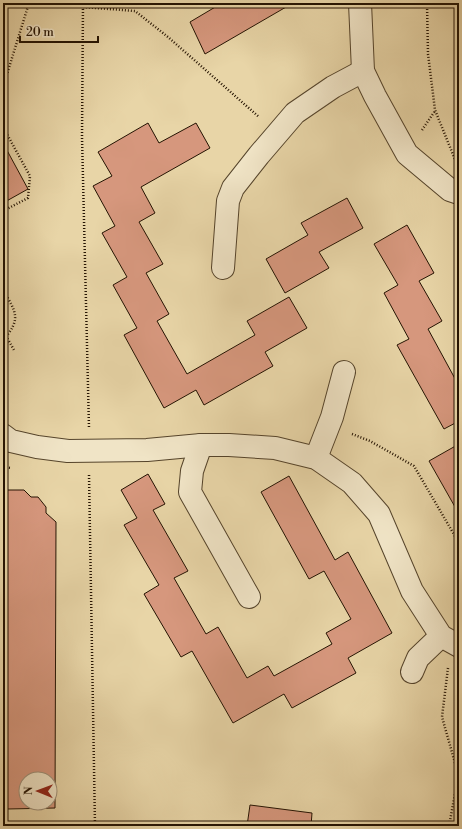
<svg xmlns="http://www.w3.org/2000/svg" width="462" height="829" viewBox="0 0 462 829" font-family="'Libre Bodoni',serif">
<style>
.building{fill:#d6977d;stroke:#241302;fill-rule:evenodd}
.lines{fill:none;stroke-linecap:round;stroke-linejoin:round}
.minor-casing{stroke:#55442b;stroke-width:24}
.path{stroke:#241302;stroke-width:2.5;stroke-dasharray:1 2;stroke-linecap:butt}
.minor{stroke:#f0e4c6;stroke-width:22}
</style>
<rect width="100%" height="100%" fill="#e8d5a7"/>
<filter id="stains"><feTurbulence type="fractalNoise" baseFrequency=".005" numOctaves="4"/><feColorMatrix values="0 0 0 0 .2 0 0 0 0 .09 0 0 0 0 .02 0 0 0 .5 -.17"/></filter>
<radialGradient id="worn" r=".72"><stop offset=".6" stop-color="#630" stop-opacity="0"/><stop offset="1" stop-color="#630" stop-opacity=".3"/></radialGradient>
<g class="building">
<path d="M222,3H293L205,54L190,22Z"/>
<path d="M148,123L159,143L196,123L210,148L141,187L155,213L139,222L163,264L146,273L169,314L157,321L187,374L255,335L247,321L289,297L307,328L265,352L273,366L204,405L196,390L164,408L124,335L137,328L113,285L127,277L102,233L115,226L93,186L112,176L98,152Z"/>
<path d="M3,143L28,189L3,203Z"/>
<path d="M347,198L363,228L319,252L329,268L285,293L266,259L308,235L301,223Z"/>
<path d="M407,225L434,273L419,281L442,321L428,329L459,386V421L444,429L397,345L409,339L384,293L398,285L374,244Z"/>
<path d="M459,444V514L429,461Z"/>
<path d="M148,474L165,504L153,510L188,571L174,578L206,634L218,627L247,678L268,666L274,676L332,644L326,633L351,619L324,571L309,579L261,492L289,476L335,560L348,552L392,633L348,658L356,673L292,708L284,694L233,723L192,651L181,657L144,594L159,585L124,525L137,518L121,490Z"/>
<path d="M3,490H24L31,497H38L46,507V513L56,522L55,808L7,809L6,766H3V718H6V635H3V615H7L6,537H3ZM26,779H50V803H26Z"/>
<path d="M250,805L312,813L311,826H247Z"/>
</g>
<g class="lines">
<g class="minor-casing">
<g id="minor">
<path d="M360,3L363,71L375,96L407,154L450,190L459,193"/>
<path d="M223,268L228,201L233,188L259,155L295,113L333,87L363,71"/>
<path d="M3,435L11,441L37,447L68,451L147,450L201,445H229L275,448L316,458L352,483L379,514L412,591L441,636L459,646"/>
<path d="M201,445L192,471L190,492L249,597"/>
<path d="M316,458L332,417L344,372"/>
<path d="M412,672L418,658L441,636"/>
</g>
</g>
<g class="path">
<path d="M83,3L82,137L89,428"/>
<path d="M427,3L428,54L435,110L456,162"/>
<path d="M83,7L135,11L168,37L259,117"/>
<path d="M3,69L6,74"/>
<path d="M3,87L29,3"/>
<path d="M3,127L30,176L28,198L3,211"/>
<path d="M422,130L435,111"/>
<path d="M3,290C16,312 22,319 3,340"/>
<path d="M6,336L14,350"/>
<path d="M352,434L370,441L414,466L459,543"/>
<path d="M3,467L11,468"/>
<path d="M89,475L95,826"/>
<path d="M448,668L442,717L455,763L457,783L449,826"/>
</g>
<use href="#minor" class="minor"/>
</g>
<rect width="462" height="829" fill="none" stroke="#e8d5a7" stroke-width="16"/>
<rect x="4" y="4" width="454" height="821" fill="none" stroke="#241302" stroke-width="2"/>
<rect x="8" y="8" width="446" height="813" fill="none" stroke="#241302"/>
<g transform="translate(38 791) rotate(271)"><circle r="19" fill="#f0e4c6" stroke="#9e9078"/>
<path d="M0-3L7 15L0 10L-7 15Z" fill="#8f2418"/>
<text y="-6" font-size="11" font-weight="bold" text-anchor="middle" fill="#241302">N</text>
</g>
<path d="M20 36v6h78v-6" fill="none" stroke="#241302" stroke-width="2"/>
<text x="26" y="36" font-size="12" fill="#241302" stroke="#f0e4c6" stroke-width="3" paint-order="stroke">20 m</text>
<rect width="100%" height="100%" filter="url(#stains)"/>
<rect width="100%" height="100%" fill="url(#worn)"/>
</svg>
